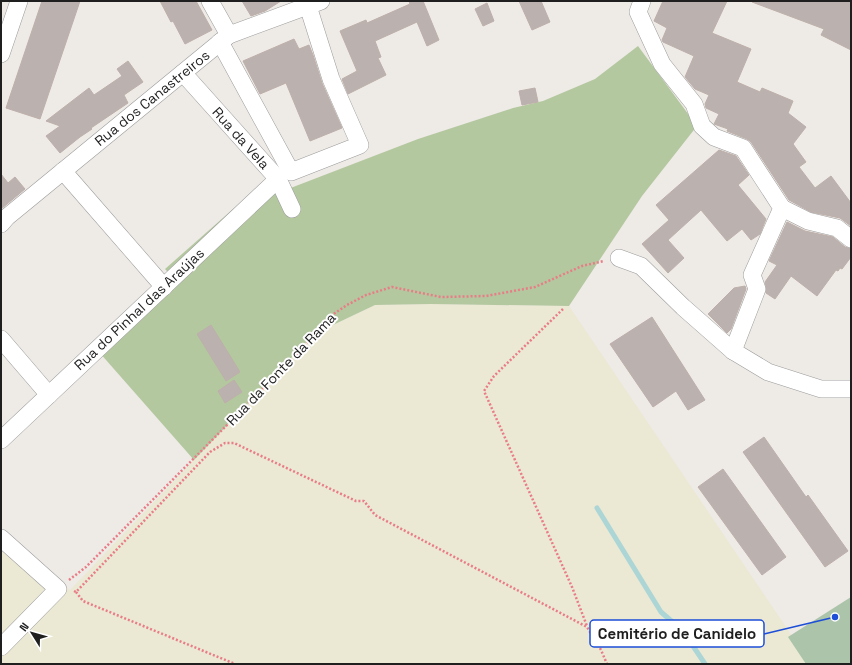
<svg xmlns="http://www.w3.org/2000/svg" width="852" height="665" viewBox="0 0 852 665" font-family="'Space Grotesk',sans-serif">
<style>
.farmland{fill:#ebe8d4}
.forest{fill:#b4c8a0}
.cemetery{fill:#abc4aa}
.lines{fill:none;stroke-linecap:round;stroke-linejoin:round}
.stream{stroke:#acd5d6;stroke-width:5}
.building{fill:#bbb2af;stroke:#beafaa}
.minor-casing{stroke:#9c9c9c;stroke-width:18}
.path{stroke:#e97c86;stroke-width:2.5;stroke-dasharray:2 2;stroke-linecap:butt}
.minor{stroke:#fff;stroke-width:17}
.labels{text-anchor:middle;stroke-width:4;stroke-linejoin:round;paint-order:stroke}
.street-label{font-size:14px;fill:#1f1f1f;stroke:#fff}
.leader{fill:none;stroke:#1d4ed8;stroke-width:1.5}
.callout-dot{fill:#1d4ed8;stroke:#fff;stroke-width:1.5}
.callout{fill:#fff;stroke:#1d4ed8;stroke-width:1.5}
.callout-label{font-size:15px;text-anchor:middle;font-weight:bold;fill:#1f1f1f}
</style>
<rect width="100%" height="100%" fill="#eeeae6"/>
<path class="farmland" d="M431,304L569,306L786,627L809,664H3L1,658V528L70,590L314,334L375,305Z"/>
<path class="forest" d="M638,46L697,126L642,196L569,306L431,304L375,305L314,334L194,460L99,352L178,283L165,269L267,179L275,194L418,139L513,108L543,101L595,79Z"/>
<path class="cemetery" d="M851,597V664H806L788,637Z"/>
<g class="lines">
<path class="stream" d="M597,508L661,612L683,631L705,664"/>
</g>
<g class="building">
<path d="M42,1H80L40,119L6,108Z"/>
<path d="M160,1H196L212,30L185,44L173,21L171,22Z"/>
<path d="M242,1H281L265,11L251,16Z"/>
<path d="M409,1H423L439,40L427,46L417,22L375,41L381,57L378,58L386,75L348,94L342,79L357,71L340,31L366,20L367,23L410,4Z"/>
<path d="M519,1H541L550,22L532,30Z"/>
<path d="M663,1H727L712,33L751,49L737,82L760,92L762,88L793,101L788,113L806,127L793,144L806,162L799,167L815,188L831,176L851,203V226L840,218L811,212L789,200L751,142L747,139L727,131L728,129L714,124L719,114L706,108L705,104L709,95L695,89L685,77L694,56L663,42L662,40L667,28L654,21Z"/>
<path d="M752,1H851V50L821,35L824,29L752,2Z"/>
<path d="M487,3L494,21L483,26L475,9Z"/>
<path d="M294,39L299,49L309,45L313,55L322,83L342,128L310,141L286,83L260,94L243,61Z"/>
<path d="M128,61L143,82L124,95L128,103L91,128L92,129L80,137L60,153L46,136L60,126L46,121L89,88L94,95L122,76L117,69Z"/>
<path d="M535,88L538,102L522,105L519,91Z"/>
<path d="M719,150L736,156L749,175L738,185L766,219L760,234L751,240L742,229L727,241L701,210L668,240L684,258L668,273L642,244L669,220L656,205Z"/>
<path d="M1,174L8,183L15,177L25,189L1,209Z"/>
<path d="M787,222L805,231L833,237L845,247L851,249V257L842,269L840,268L838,271L836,270L817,296L791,276L775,299L766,293V286L765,282L777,265L769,261Z"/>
<path d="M745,286L746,289L731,329L727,333L708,314L734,288Z"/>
<path d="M652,317L705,400L688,410L676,391L653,407L610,344Z"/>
<path d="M211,325L240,372L226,381L197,334Z"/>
<path d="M234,380L242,392L225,403L218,391Z"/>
<path d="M764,437L806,497L808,495L848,551L825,567L743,452Z"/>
<path d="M723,469L786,557L762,575L698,487Z"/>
</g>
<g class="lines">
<g class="minor-casing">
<g id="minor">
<path d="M210,1L229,35"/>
<path d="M642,1L638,12L662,64L694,104L702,126L714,137L743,148L782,208L752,275L757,289L733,351"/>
<path d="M220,42L291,172L360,145L331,79L308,6"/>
<path d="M1,54L19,1"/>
<path d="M183,73L278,179L292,209"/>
<path d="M63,171L164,287"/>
<path d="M782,208L808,221L837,228L851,239"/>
<path d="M1,224L7,217L229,35L321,1"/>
<path d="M619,258L641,266L683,307L733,351L768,372L821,389H851"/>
<path d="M1,339L49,395"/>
<path d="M1,440L278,179"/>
<path d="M1,538L58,589L1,647"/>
</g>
</g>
<g class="path">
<path d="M563,309L494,376L484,391L572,587L587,626"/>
<path d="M69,580L86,567L224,428L262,389L301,350L329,317L347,305L366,295L392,287L441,297L486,296L535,287L582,266L604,261"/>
<path d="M74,591L76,592L210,452L225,443H234L356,501H364L375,515L587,627L601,650L607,664"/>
<path d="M76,592L83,601L235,664"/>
</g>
<use href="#minor" class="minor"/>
</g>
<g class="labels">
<g class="street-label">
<text transform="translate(152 98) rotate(-39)" y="5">Rua dos Canastreiros</text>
<text transform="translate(241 138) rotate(48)" y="5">Rua da Vela</text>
<text transform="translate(139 309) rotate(-43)" y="5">Rua do Pinhal das Araújas</text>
<text transform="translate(281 369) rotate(-46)" y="5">Rua da Fonte da Rama</text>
</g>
</g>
<path class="leader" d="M835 617L764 634"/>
<circle class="callout-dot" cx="835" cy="617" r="4"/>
<rect class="callout" x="590" y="620" width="174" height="27" rx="4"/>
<g class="callout-label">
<text x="677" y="639">Cemitério de Canidelo</text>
</g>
<rect width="852" height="665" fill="none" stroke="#1f1f1f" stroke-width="4"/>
<g transform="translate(32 633) rotate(307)" stroke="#ffffff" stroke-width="3" paint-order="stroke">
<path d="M0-3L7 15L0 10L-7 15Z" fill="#1f1f1f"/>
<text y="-6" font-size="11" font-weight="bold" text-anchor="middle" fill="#1f1f1f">N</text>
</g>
</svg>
